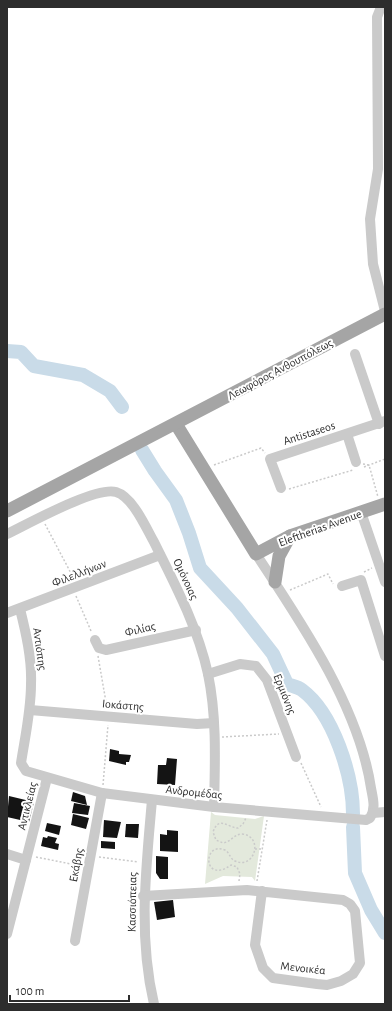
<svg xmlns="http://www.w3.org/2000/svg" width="392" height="1011" viewBox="0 0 392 1011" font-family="'Alegreya Sans',sans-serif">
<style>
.green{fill:#e3e9dc}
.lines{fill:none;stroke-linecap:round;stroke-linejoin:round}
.river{stroke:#c9dbe8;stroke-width:14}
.building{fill:#141414}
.path{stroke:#cacaca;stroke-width:1.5;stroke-dasharray:2 2;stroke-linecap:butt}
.minor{stroke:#cacaca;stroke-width:10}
.major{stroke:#a5a5a5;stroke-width:13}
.labels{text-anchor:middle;stroke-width:4;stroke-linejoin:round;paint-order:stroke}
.street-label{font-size:12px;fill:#2d2d2d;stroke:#fff}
</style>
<rect width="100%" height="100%" fill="#fff"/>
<path class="green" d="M211,812L215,815L255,819L264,816L255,881L252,877L223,876L205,884Z"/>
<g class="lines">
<g class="river">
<path d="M7,351L21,352L34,366L83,375L110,391L122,407"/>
<path d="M142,450L155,471L176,500L189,533L200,568L237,608L273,654L287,684C292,686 298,687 302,690C333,713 353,775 353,814"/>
<path d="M353,827L355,873L371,910L385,933"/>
</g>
</g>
<g class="building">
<path d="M110,749L119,751V754L131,755L129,762H126V765L109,761Z"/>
<path d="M167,758L177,759L175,785L157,784L158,765H166Z"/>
<path d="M73,792L85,796L87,805L71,801Z"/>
<path d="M9,796L34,802L29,822L7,817Z"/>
<path d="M74,803L90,806L88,815L72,813Z"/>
<path d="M73,814L89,818L86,829L71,825Z"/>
<path d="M104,820L121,822L117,838L103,837Z"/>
<path d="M47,823L61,826L59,835L45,831Z"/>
<path d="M126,824H139L138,838L125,837Z"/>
<path d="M167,830L178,831V852L160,851V834L167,835Z"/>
<path d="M48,836L57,838L55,843L59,844L58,850L41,846L43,837L47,838Z"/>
<path d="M101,841L115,842V849L101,848Z"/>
<path d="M156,856L168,857V879H160L156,873Z"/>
<path d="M173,900L175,917L157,920L154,902Z"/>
</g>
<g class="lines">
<g class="path">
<path d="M363,464L369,465L378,497"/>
<path d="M214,465L261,448L265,453"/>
<path d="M364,467L385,459"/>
<path d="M289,489L353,470"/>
<path d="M45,524L74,579"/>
<path d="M364,572L372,568"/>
<path d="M290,590L328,574L333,584"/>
<path d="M76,596L91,631"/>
<path d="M98,656L107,708"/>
<path d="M222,737L279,734"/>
<path d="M301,763L321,807"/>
<path d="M103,785L108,725"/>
<path d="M255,849H262"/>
<path d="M36,857L81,866"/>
<path d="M99,857L138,862"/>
<path d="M239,881L240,874L237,867L231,865C203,885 202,841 225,850C230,853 230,859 235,861C255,870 264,836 242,834C234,834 231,842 223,843L216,840L213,832C219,815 228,828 238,828L243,824L246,818"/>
<path d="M257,881L267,820"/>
</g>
<g class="minor">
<path d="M381,7L377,17L378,169L370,219L373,264L385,311"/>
<path d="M355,354L379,424"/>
<path d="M347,434L356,462"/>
<path d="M281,488L270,459L385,421"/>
<path d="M361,512L385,582"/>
<path d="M7,534C28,524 96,486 116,492C133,497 146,528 154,542C175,584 198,628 208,674C217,717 215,763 214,807"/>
<path d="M342,586L361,580L385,656"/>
<path d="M20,609C26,633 32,659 31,684C31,711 25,737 21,763L26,771L102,793L214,807L366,820L370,818C376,808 373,799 371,788C359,707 301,622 256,554"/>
<path d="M7,613L160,555"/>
<path d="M95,640L99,648L106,650L196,630"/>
<path d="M208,674L240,664L256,666L267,680L296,757"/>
<path d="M30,710L197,724L214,723"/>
<path d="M152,800C146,869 138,936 154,1004"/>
<path d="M373,813L385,812"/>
<path d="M7,854L26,860"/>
<path d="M143,896L247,890L343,900L350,904L355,911L360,963L353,974L341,981L327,985L317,984L273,978L263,968L255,945L262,891"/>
<path d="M7,934L47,778"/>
<path d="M75,941L102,793"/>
</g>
<g class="major">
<path d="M176,424L256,554L290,536L385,504"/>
<path d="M7,511L385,314"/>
<path d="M275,582L279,556L290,536"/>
</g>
</g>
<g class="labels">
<g class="street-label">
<text transform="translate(280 369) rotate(-28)" y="4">Λεωφόρος Ανθουπόλεως</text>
<text transform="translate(309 433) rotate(-18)" y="4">Antistaseos</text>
<text transform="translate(320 528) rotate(-20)" y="4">Eleftherias Avenue</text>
<text transform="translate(79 573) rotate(-21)" y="4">Φιλελλήνων</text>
<text transform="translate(186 579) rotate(65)" y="4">Ομόνοιας</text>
<text transform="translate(140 629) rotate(-13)" y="4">Φιλίας</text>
<text transform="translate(40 649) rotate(82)" y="4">Αντιόπης</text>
<text transform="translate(285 694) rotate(68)" y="4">Ερμιόνης</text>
<text transform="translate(123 705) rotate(5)" y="4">Ιοκάστης</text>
<text transform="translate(194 792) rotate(6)" y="4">Ανδρομέδας</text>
<text transform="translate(27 806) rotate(-76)" y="4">Αντικλείας</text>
<text transform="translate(76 865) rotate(-79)" y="4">Εκάβης</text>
<text transform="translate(132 902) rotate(-89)" y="4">Κασσιόπειας</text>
<text transform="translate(303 968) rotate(6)" y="4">Μενοικέα</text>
</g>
</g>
<rect width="392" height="1011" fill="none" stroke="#2d2d2d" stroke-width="16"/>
<path d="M10 995v6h119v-6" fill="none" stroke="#2d2d2d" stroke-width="2"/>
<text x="16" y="995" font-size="12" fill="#2d2d2d" stroke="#ffffff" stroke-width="3" paint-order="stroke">100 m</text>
</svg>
